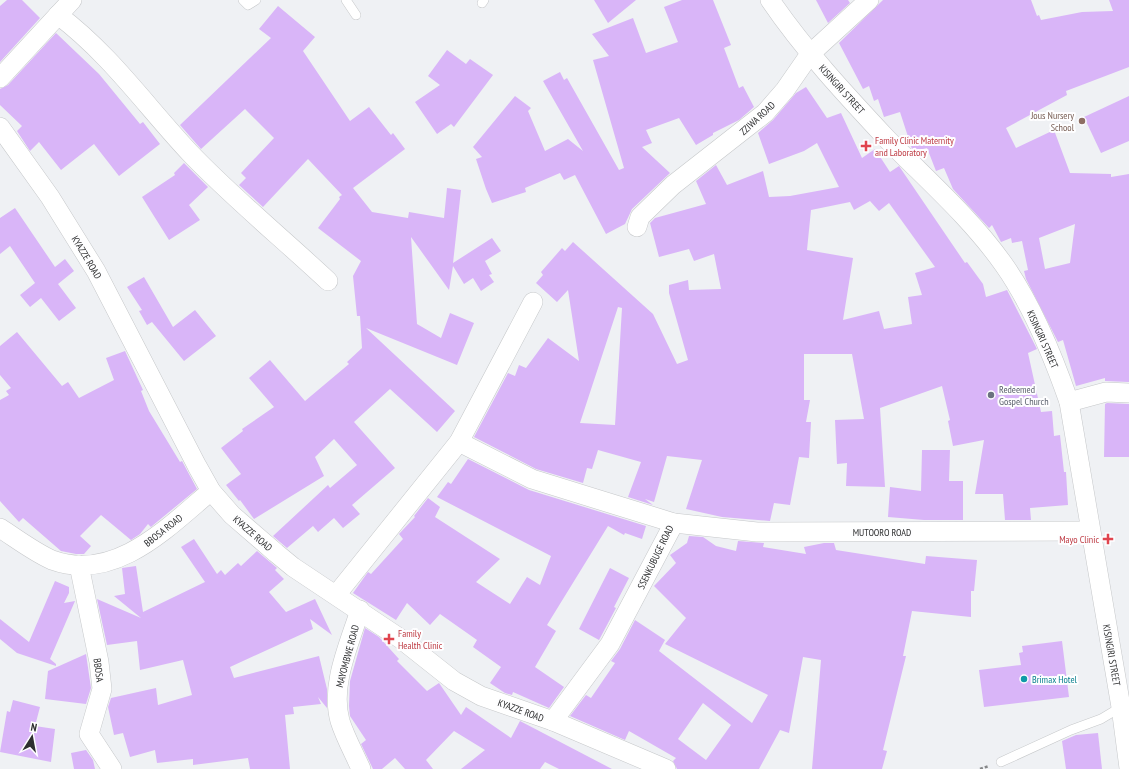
<svg xmlns="http://www.w3.org/2000/svg" width="1129" height="769" viewBox="0 0 1129 769" font-family="'PT Sans Narrow',sans-serif">
<style>
.building{fill:#d9b5f8;fill-rule:evenodd}
.lines{fill:none;stroke-linecap:round;stroke-linejoin:round}
.service-casing{stroke:#c6c8ca;stroke-width:10}
.minor-casing{stroke:#c6c8ca;stroke-width:20}
.path{stroke:#868789;stroke-width:2.5;stroke-dasharray:3 2;stroke-linecap:butt}
.service{stroke:#fff;stroke-width:9}
.minor{stroke:#fff;stroke-width:19}
.education-dot{fill:#8d6e63;stroke:#fefeff;stroke-width:1.5}
.health-dot{fill:#e0444e;stroke:#fefeff;stroke-width:1.5}
.worship-dot{fill:#6b7280;stroke:#fefeff;stroke-width:1.5}
.culture-dot{fill:#0f9aa8;stroke:#fefeff;stroke-width:1.5}
.labels{text-anchor:middle;stroke-width:4;stroke-linejoin:round;paint-order:stroke}
.street-label{font-size:10px;fill:#2e2f30;stroke:#fefeff}
.education-label{font-size:10px;fill:#785e54;stroke:#fefeff;text-anchor:end}
.health-label{font-size:10px;fill:#be3a42;stroke:#fefeff;text-anchor:start}
.worship-label{font-size:10px;fill:#5b616d;stroke:#fefeff;text-anchor:start}
.culture-label{font-size:10px;fill:#0d838f;stroke:#fefeff;text-anchor:start}
</style>
<rect width="100%" height="100%" fill="#eff1f4"/>
<g class="building">
<path d="M7,0H22L40,18L0,62V6Z"/>
<path d="M594,0H636L608,23Z"/>
<path d="M682,0H713L731,45L724,48L739,88L743,86L754,107L739,120L713,133V135L696,145L679,118L646,130L652,143L642,147L670,173L632,209L625,224L606,234L575,175L564,180L560,173L525,188L526,192L492,203L486,189L476,159L482,157L473,147L515,96L531,108L528,111L545,151L568,139L583,151L543,81L560,72L564,80L567,78L619,170L624,168L593,60L609,56L592,34L633,18L646,53L678,42L664,7Z"/>
<path d="M816,0H848L850,3L828,23Z"/>
<path d="M883,0H1031L1037,16L1039,15L1041,20L1082,12L1113,11L1109,0H1129V67L1066,91L1067,95L1006,128L1016,148L1054,130L1070,173L1111,174V177L1129,174V382L1105,381V378L1076,386L1063,340L1058,342L1026,279L1024,271L1028,270L1022,241L1012,243L1011,238L1001,242L992,225L989,228L953,189L944,168L936,171L927,148L915,151L912,149L900,112L884,117L878,99L874,101L869,86L863,89L839,43ZM1075,224L1070,263L1045,269L1039,238Z"/>
<path d="M278,6L315,37L303,51L350,121L369,107L391,135L393,133L405,149L353,188L372,212L408,218L409,212L444,218L447,188L461,190L453,263L492,238L501,251L485,261L492,274L489,275L494,282L481,291L473,278L464,284L453,266L449,290L411,237L417,324L441,338L450,313L474,323L457,365L366,328L455,411L437,432L390,389L354,422L395,468L352,505L360,514L343,528L334,518L318,532L313,526L287,548L273,536L328,485L330,488L357,465L334,439L315,457L324,476L254,519L240,500L239,501L226,485L241,474L221,448L243,431L242,429L274,407L249,378L270,360L305,401L349,364L347,362L362,348L360,316H357L353,276L361,261L318,228L340,199L339,197L342,195L308,159L263,207L239,185L246,178L241,173L274,138L245,109L201,149L180,125L271,38L259,29Z"/>
<path d="M56,33L99,74L140,124L143,122L160,144L119,176L94,144L61,170L39,142L30,151L17,131L22,126L0,105V89L8,85Z"/>
<path d="M447,50L466,64L470,59L493,75L454,127L451,124L437,134L415,102L440,85L428,76Z"/>
<path d="M806,87L827,118L841,113L862,158L875,149L890,172L899,166L901,169L965,263L967,262L983,284L986,297L1007,290L1037,349L1028,353L1041,412L1052,411L1054,436L1060,435L1064,472H1066L1068,505L1030,508L1031,520H1005L1003,494H975L984,440L953,446L948,421L950,420L942,386L880,408L885,487L846,486L847,463L837,464L835,420L864,419L852,354H804V400H810L806,422H811L809,458L799,457L790,505L774,503L770,521L722,517L686,509L702,460L667,456L654,502L645,499L653,505L628,497L641,462L598,450L592,469L587,468L583,483L536,469L474,437L508,373L515,376L519,365L526,368L548,338L579,361L568,290L557,302L536,283L543,275L541,272L562,248L565,251L573,242L653,314L677,364L688,360L669,293V285L688,280L689,290L721,289L714,254L694,261L689,249L659,257L650,223L655,218L706,204L696,181L716,165L727,185L763,171L769,197L790,196L839,187L817,143L804,151L769,164L758,133L773,120L796,93ZM870,201L879,211L889,203L935,267L915,273L922,295L908,297L912,324L884,329L879,311L843,320L853,258L807,250L811,210L850,202L854,210ZM618,307L622,308L615,425L580,423Z"/>
<path d="M1129,96V141L1101,153L1084,117Z"/>
<path d="M184,163L208,187L189,205L200,220L169,240L142,197L175,175L174,173Z"/>
<path d="M15,208L55,267L65,259L74,271L58,284L76,308L59,321L41,298L30,307L20,295L35,283L10,246L0,254V218Z"/>
<path d="M144,277L173,327L195,310L216,336L184,361L152,322L147,325L139,311L142,310L127,287Z"/>
<path d="M17,332L62,386L68,382L79,398L114,380L106,358L125,351L143,390L141,391L149,411L180,462L182,461L197,489L152,526L151,527L148,524L140,534L131,540L101,515L80,536L91,546L84,554H76L61,551L23,518L19,522L0,501V400L9,395L6,391L11,388L0,375V346Z"/>
<path d="M1107,403L1129,404V457H1104L1105,404Z"/>
<path d="M922,450H950L949,481H963V520H924L888,517L890,487L921,491Z"/>
<path d="M468,459L529,490L646,526L642,539L625,533L624,535L608,526L547,625L556,631L535,667L564,687L549,708L513,692L512,695L505,693L490,683L501,667L473,647L477,640L440,614L430,625L407,603L396,620L353,593L368,572L371,574L403,539L399,534L415,517L414,516L428,498L440,507L435,517L500,559L476,582L510,604L527,577L540,585L551,556L437,497L448,482L451,484Z"/>
<path d="M689,536L703,537L716,546L736,551L738,541L764,543L763,547L806,554L804,547L824,543H834L836,550L925,564L926,556L977,560L974,591H971V617L912,611L903,656H906L883,750L887,751L882,769H812L821,660L803,657L789,733L780,730L759,769H677L673,761L676,758L629,731L625,740L570,716L586,695L591,698L615,663L611,661L620,649L635,620L665,640L659,651L752,723L768,695L665,644L686,618L654,586L676,563L670,555L687,543ZM703,703L731,725L706,760L678,739Z"/>
<path d="M194,539L217,574L221,570L225,575L238,563L241,566L257,551L277,568L275,570L284,579L269,592L286,612L315,599L332,635L310,619L313,629L230,667L234,678L319,656L327,689V708L318,697L321,704L293,707L294,714L285,715L290,769H250L248,758L193,765V759L157,763L155,750L130,757L123,733L114,735L108,707L111,698L156,688L158,705L192,695L183,660L140,670L137,641L107,645L97,599L141,618L114,596L125,594L122,568L136,566L143,612L205,582L181,547Z"/>
<path d="M610,568L629,578L614,607L616,608L599,640L579,629Z"/>
<path d="M55,581L69,587V593L64,603L75,601L50,659L56,664V666L17,653L0,639V619L29,642Z"/>
<path d="M365,628L379,637L399,659L397,661L427,691L439,683L461,715L466,707L511,738L520,721L612,769H559L545,762L540,769H461L485,750L454,731L426,760L433,769H405L395,758L382,769H373L361,744L366,740L350,716L349,706L350,681Z"/>
<path d="M1062,641L1069,697L984,707L979,670L1021,665L1019,653L1023,652L1022,646Z"/>
<path d="M86,654L91,688L86,704L45,699L48,671Z"/>
<path d="M13,700L40,707L35,726L55,729L51,762L0,752L7,711L10,712Z"/>
<path d="M1098,733L1102,769H1066L1062,741L1076,735Z"/>
<path d="M86,750L93,760L95,769H74L71,753Z"/>
</g>
<g class="lines">
<g class="service-casing">
<g id="service">
<path d="M243,0L248,5L256,0"/>
<path d="M346,0L356,15"/>
<path d="M482,3L484,0"/>
<path d="M1001,762L1071,730L1101,719L1121,707"/>
</g>
</g>
<g class="minor-casing">
<g id="minor">
<path d="M770,0C804,50 846,95 887,139C927,180 971,218 1004,265C1033,306 1053,356 1069,402L1121,707L1129,768"/>
<path d="M58,15C110,54 146,106 190,153C233,198 282,238 328,281"/>
<path d="M0,78L72,0"/>
<path d="M0,127L50,197L96,271L197,466L211,491L232,515L276,553L293,567L401,639L454,681L481,696L553,721L666,769"/>
<path d="M637,227L640,217L673,185L765,113L785,90L810,54L869,0"/>
<path d="M1069,402L1106,392L1129,393"/>
<path d="M459,442L532,479L674,523L757,532L1090,531"/>
<path d="M0,528C17,539 34,552 52,560C115,583 168,527 211,491"/>
<path d="M79,565L99,662L102,689L89,734L112,769"/>
<path d="M336,595L459,442L533,302"/>
<path d="M360,610C349,645 330,685 340,721C345,737 354,753 361,769"/>
<path d="M553,721L610,644L674,523"/>
</g>
</g>
<path class="path" d="M980,769L989,766"/>
<use href="#service" class="service"/>
<use href="#minor" class="minor"/>
</g>
<circle class="education-dot" cx="1082" cy="121" r="4"/>
<g class="health-dot">
<path d="M864 140h4v4h4v4h-4v4h-4v-4h-4v-4h4z"/>
<path d="M1106 533h4v4h4v4h-4v4h-4v-4h-4v-4h4z"/>
<path d="M387 633h4v4h4v4h-4v4h-4v-4h-4v-4h4z"/>
</g>
<circle class="worship-dot" cx="991" cy="395" r="4"/>
<circle class="culture-dot" cx="1024" cy="679" r="4"/>
<g class="labels">
<g class="street-label">
<text transform="translate(842 89) rotate(48)" y="4">KISINGIRI STREET</text>
<text transform="translate(757 118) rotate(-43)" y="4">ZZIWA ROAD</text>
<text transform="translate(87 257) rotate(59)" y="4">KYAZZE ROAD</text>
<text transform="translate(1043 339) rotate(66)" y="4">KISINGIRI STREET</text>
<text transform="translate(163 530) rotate(-38)" y="4">BBOSA ROAD</text>
<text x="882" y="536">MUTOORO ROAD</text>
<text transform="translate(253 533) rotate(41)" y="4">KYAZZE ROAD</text>
<text transform="translate(655 557) rotate(-64)" y="4">SSENKUBUGE ROAD</text>
<text transform="translate(1112 655) rotate(80)" y="4">KISINGIRI STREET</text>
<text transform="translate(347 656) rotate(-75)" y="4">MAYOMBWE ROAD</text>
<text transform="translate(99 670) rotate(82)" y="4">BBOSA</text>
<text transform="translate(521 710) rotate(20)" y="4">KYAZZE ROAD</text>
</g>
<g class="education-label">
<text x="1074" y="119">Jous Nursery<tspan x="1074" dy="12">School</tspan></text>
</g>
<g class="health-label">
<text x="875" y="144">Family Clinic Maternity<tspan x="875" dy="12">and Laboratory</tspan></text>
<text x="1099" y="543" text-anchor="end">Mayo Clinic</text>
<text x="398" y="637">Family<tspan x="398" dy="12">Health Clinic</tspan></text>
</g>
<g class="worship-label">
<text x="999" y="393">Redeemed<tspan x="999" dy="12">Gospel Church</tspan></text>
</g>
<g class="culture-label">
<text x="1032" y="683">Brimax Hotel</text>
</g>
</g>
<g transform="translate(32 737) rotate(11)" stroke="#fefeff" stroke-width="3" paint-order="stroke">
<path d="M0-3L7 15L0 10L-7 15Z" fill="#2e2f30"/>
<text y="-6" font-size="11" font-weight="bold" text-anchor="middle" fill="#2e2f30">N</text>
</g>
</svg>
